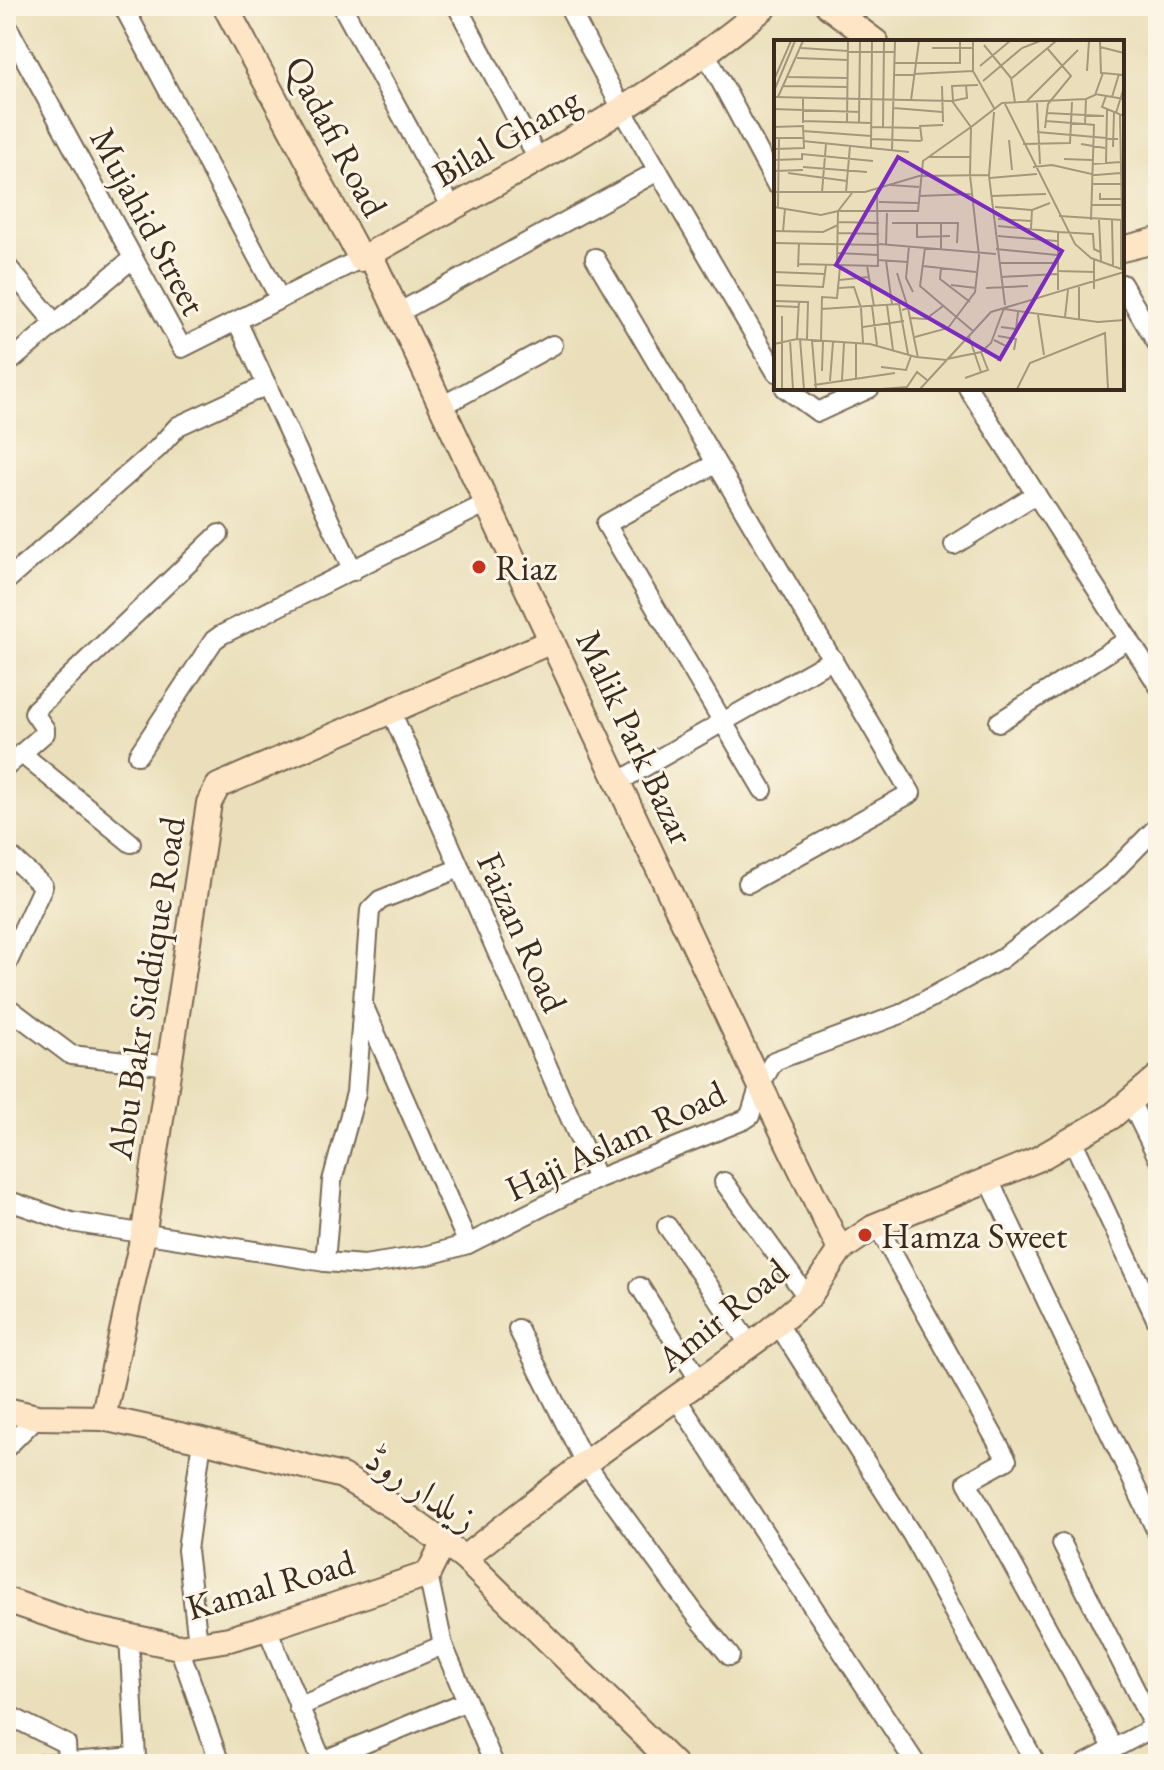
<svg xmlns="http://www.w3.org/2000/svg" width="1164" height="1770" viewBox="0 0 1164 1770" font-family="'EB Garamond',Amiri,serif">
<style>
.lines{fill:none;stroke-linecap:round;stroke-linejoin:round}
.street-casing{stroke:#786955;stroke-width:22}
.secondary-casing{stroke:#786955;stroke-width:28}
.street{stroke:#fff;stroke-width:18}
.secondary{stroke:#fde5c5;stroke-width:24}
.poi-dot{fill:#c8321e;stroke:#fcf5e5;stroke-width:3}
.labels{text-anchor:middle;stroke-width:6;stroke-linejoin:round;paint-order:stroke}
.street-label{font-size:36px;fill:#3b2a1e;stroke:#fcf5e5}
.poi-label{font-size:36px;fill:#3b2a1e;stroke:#fcf5e5;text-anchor:start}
.inset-road{fill:none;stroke:#a4977c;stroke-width:2}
.view{fill:#7b2cbf;fill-opacity:0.15;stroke:#7b2cbf;stroke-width:4}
.inset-edge{fill:none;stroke:#3b2a1e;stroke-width:4}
</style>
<rect width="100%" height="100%" fill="#fcf5e5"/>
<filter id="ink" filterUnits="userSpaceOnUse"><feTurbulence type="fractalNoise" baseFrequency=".0125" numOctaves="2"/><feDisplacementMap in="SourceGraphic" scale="16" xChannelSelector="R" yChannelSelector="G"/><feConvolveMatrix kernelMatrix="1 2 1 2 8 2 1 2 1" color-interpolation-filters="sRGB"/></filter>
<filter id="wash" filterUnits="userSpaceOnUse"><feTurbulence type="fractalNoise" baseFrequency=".006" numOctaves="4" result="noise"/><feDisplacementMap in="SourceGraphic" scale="32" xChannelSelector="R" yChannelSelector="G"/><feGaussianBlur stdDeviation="1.8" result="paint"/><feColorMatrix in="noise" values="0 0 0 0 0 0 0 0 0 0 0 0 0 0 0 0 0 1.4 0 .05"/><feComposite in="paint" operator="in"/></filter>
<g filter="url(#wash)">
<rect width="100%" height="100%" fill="#eadfba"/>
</g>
<g filter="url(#ink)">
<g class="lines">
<g class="street-casing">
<g id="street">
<path d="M123,6L280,299"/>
<path d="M342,6L452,208"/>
<path d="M457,6L538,159"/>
<path d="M568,6L623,111L776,372"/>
<path d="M6,24L182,348L370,254"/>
<path d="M706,54L776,184"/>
<path d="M595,258L911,793L748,883"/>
<path d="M6,265L55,323"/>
<path d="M1122,284L1158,345"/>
<path d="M398,313L658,171"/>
<path d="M237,321L353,571"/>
<path d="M6,365L133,258"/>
<path d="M785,388L818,412L870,388"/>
<path d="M968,388L1158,685"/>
<path d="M442,406L553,345"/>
<path d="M715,464L606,524L763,790"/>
<path d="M954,545L1036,494"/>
<path d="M6,581L158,448L178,426L267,385"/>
<path d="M391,711L597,1179"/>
<path d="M999,722L1129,639"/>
<path d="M22,754L131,843"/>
<path d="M138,755L214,640L221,635L487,503"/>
<path d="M6,767L45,733V729L34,713L35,710L219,534"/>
<path d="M618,782L833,659"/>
<path d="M6,852L43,886L6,966"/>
<path d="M6,1006L71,1055L170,1066"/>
<path d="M365,1009L468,1244"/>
<path d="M1130,1101L1158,1158"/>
<path d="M1072,1139L1158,1323"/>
<path d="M988,1178L1158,1534"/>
<path d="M724,1182L808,1298"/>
<path d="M6,1200L71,1222L325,1262L364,1265L429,1255L468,1244L597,1179L744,1120L750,1116L760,1085L774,1061L901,1014L1001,959L1110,875L1158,826"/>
<path d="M877,1225L1007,1460L967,1482L1114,1749"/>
<path d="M667,1226L750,1345"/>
<path d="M325,1262L332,1181L356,1093L370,910L380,900L460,868"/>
<path d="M640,1287L700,1381"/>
<path d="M778,1324L912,1535L1036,1764"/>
<path d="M518,1329L585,1463L696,1615L730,1656"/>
<path d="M676,1398L916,1764"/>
<path d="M6,1448L37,1417"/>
<path d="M1062,1544L1154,1727"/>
<path d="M428,1574L443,1645L494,1764"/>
<path d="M267,1628L322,1761L467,1701"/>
<path d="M198,1643L187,1550L202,1440"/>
<path d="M179,1647L220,1764"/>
<path d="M298,1707L443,1645"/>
<path d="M6,1714L66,1744L67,1762"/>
<path d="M43,1764L136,1757L129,1637"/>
<path d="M1085,1764L1158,1725"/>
</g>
</g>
<g class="secondary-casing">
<g id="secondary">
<path d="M225,6L361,259"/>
<path d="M766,6C646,106 506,177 370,254L760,1085L840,1250"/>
<path d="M828,6L876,42"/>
<path d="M1122,249L1158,240"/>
<path d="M6,1410L37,1417L103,1418L202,1440L342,1476L397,1509L464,1558L674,1764"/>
<path d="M103,1418L144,1231L209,803L218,786L552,641"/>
<path d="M464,1558L585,1463L764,1335L808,1298L840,1250L877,1225L1038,1159L1111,1117L1158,1077"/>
<path d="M6,1600L89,1628L179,1647L229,1639L267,1628L428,1574L443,1544"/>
</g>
</g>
<use href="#street" class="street"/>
<use href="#secondary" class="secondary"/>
</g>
</g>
<g class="poi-dot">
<circle cx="479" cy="567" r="8"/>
<circle cx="865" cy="1235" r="8"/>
</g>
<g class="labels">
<g class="street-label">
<text transform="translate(337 136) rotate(62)" y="13">Qadafi Road</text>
<text transform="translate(506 136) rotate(-30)" y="13">Bilal Ghang</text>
<text transform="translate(149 221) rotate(62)" y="13">Mujahid Street</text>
<text transform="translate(636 737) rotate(65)" y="13">Malik Park Bazar</text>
<text transform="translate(523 932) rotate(66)" y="13">Faizan Road</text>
<text transform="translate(145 988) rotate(-81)" y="13">Abu Bakr Siddique Road</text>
<text transform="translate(615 1140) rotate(-25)" y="13">Haji Aslam Road</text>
<text transform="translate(722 1314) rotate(-39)" y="13">Amir Road</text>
<text transform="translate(422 1488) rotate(33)" y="13">زیلدار روڈ</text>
<text transform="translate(270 1584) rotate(-16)" y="13">Kamal Road</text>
</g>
<g class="poi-label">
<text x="495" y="580">Riaz</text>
<text x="881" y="1248">Hamza Sweet</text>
</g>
</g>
<g transform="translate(774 40)">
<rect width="350" height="350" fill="#eadfba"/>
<path class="inset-road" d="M199,1V31L220,68M326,1L327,34M210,5L237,38L241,62M326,7L350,13M27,8L74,11M158,8H199M74,12H121M23,18L74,20M121,23H186V1M206,26L236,1M313,31L315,1M120,35L199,31M14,37L74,38M238,38L282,1M0,40L17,1M209,41L248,8L266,1M9,46L74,47M168,46L169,82M0,51L21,1M321,54L350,59M332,56L328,67L350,76M0,57L178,61L197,87L228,63L312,59L321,55L329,33L350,35M4,57L29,1M338,57L345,34M312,59L311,84L320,85L317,180M137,60L145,1M179,60L178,46L204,45M178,61L193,58L192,45M253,61L304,10M263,63L266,124M231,64L301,204L317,218L350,230M120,68L168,72M0,69L86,72M220,72L215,136L231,265M273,73L330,76M342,73L350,47M346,75L348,180M29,81L98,83M272,81L310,84M29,83V57M73,83L74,1M85,83L86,1M0,87L29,86L30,108L0,109M97,87L145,88M109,87L110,1M271,88L274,64L297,36L273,8M29,91L97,96M263,92L344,99M0,98H29M98,99L147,101M235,100L238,130M29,101L135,112M148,101L146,86L169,85M249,104L296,103L298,62M307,104L331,108M339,107L340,72M97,109L98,1M118,110L121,1M155,117H197M290,119L318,120M0,120L28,119V114L99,121M332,123L333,69M318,124L347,122M29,127L93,132M259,127L278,125L322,135L347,133M0,131L29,130M14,133L73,141M216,138L263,134M318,144H348M116,145L145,147M0,152H91L145,136L215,135M48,152L52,104M72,152L76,106M326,153V159H348M145,156L198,154M218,156L272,154M105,162L144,163M317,165H348M0,167L47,175L64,171L78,153M4,167L5,98M221,167L258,170M285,176L348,180M224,179L257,181M325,180L327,221M338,180L339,226M347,180V229M64,182L105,183M118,183H184L183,203M143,183V197L176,196M224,186L284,192V250M257,189L258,170L276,163M0,191L49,192L64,185M9,192L11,168M284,192L319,194L320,209L326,212M64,193L105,194M224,196L283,201M0,203L105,205M105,204L222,214M112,205L113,173M135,206L132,238L139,252M151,208L146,246L199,291M167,209V184M222,209L283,215M63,213L105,215M104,220L134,222M320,220V249M112,221L118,264M226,223H283M24,224L104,226L103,150M63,225L64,171H144L149,121L197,87L196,135L205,216L201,252L174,288L141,297M93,226L100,266M149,226L202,232M24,227L25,203M167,228L166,239L196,262M283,231L321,232M0,232L51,234M123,233L134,268M227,237L283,234M65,240L94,237M0,245L49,247L52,225M177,245L202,248M65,248L80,247L87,268L89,303M212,248L254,246M0,261L34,262L33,299M113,265L119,310M0,266L25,267M98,266L103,305M47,269L125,264L134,314M230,269L324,282L350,280M128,270L134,268L144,318M264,275L270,315M8,276V349M291,277L294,250M137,278L152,279L169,266M305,279V247M89,287L130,281M227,287L242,289L244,272M224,296L242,299L240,310M195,297L207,332M23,299L25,261M26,299L30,349M16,300L19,349M38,300L42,349M220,300L232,306L224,321M47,301L48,257L63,258L66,227M82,303V340M0,304L23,299L96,304L142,317L173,320M173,319L207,312L217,303L230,268M107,327L132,330L137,316M48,331L49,301M191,338L214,330L207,312M68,340L70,303M56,341L59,302M40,345L121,333M108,349L133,347L143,332L153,340M146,349L217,272L350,232M243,349L256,323L331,293L334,349"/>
<path class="view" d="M124,117L288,211L226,319L62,225Z"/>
<rect width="350" height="350" class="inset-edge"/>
</g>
<rect width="1164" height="1770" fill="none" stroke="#fcf5e5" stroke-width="32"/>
</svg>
